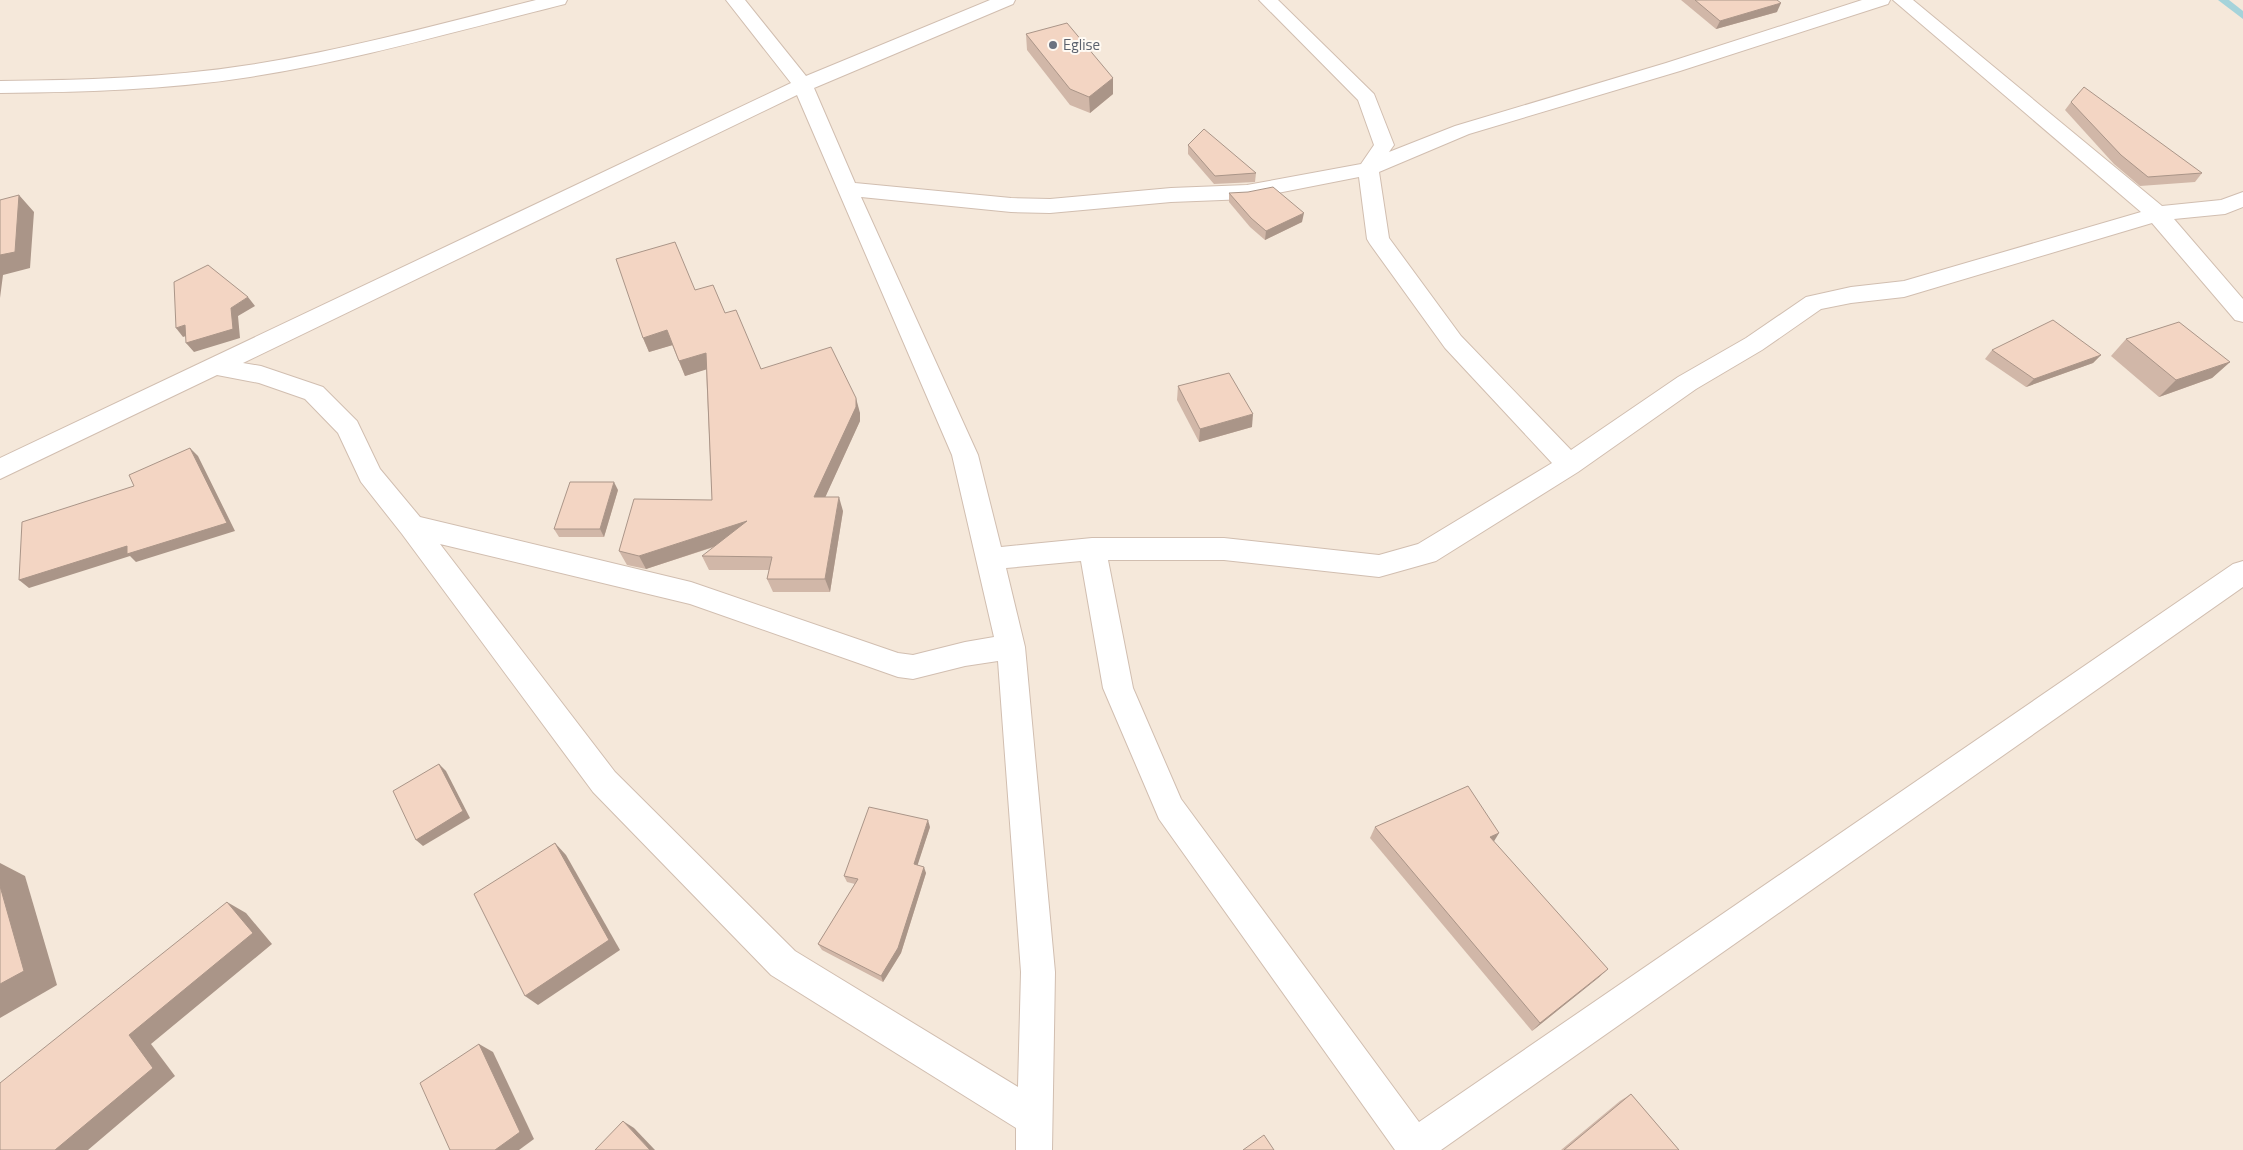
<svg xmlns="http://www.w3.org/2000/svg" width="2243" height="1150" viewBox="0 0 2243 1150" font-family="'Titillium Web',sans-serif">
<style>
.residential{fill:#f5e8da}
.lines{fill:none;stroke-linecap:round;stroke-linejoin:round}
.stream{fill:#a5d3da;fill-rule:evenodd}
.minor-casing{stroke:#d1beb0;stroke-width:2}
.minor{fill:#fff;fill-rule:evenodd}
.wall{fill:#d1b7a8}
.shaded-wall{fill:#aa9588}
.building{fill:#f3d5c3;stroke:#aa9588}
.worship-dot{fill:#6b7280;stroke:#fffaf3;stroke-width:2}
.labels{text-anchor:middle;stroke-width:4;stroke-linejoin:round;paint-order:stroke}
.far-worship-label{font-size:15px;fill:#5b616d;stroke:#fffaf3;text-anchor:start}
</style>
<rect width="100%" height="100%" fill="#fdf6ec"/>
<rect class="residential" x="0" y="0" width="2243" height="1150"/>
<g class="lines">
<path class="stream" d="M2218,0H2229L2243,11V19Z"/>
<g class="minor-casing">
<g id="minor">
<path d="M536,0H567L565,4C460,30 356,60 250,77C167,90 84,92 0,93V81C83,80 166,78 249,65C346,50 440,24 536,0Z"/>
<path d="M726,0H745L806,76L990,0H1015L1013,4L814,88L855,183L1011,198L1050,199L1171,188L1247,185L1361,164L1374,145L1358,100L1259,0H1278L1374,94L1394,145L1389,152L1455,126L1666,63L1862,0H1890L1888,4L1680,71L1469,134L1379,172L1389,238L1461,336L1571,450L1678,377L1746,338L1806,297L1851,287L1904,281L2141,212L1893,0H1913L2162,206L2221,200L2243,192V207L2225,214L2174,219L2243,299V322L2235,320L2152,223L1904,297L1851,303L1821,309L1762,350L1696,389L1578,472L1436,561L1379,577L1224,560H1108L1133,688L1181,799L1419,1122L2233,564L2243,561V587L1441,1150H1395L1159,819L1103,688L1081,561L1006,568L1025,647L1055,972L1052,1150H1016V1128L771,975L593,792L402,534L361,482L338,433L305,399L259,383L217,375L0,479V458L791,83ZM797,95L952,455L994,637L965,642L913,655L898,653L691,582L420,517L380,469L357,421L323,387L261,366L243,363ZM1359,177L1367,239L1370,244L1445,348L1552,463L1418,544L1379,555L1224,538H1092L1001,547L978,455L861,197L1011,212L1050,213L1171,202L1247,199ZM440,544L690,604L898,677L913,679L965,666L998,661L1021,972L1018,1087L795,951L615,772Z"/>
</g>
</g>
<use href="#minor" class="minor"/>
</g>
<g class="wall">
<path d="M1681,0H1777V12L1716,29Z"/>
<path d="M1026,34L1113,78V94L1090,113L1070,105L1027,50Z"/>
<path d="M2071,102L2202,173L2195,182L2140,186L2114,164L2065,110Z"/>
<path d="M1188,145L1256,173L1255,182L1214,184L1188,154Z"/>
<path d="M1229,193L1302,222L1265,240L1250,227L1229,202Z"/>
<path d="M695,290L725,313L761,369L860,413V421L825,497L843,511L830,592H773L767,579L769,570H709L702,556L714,547L646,569L627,565L619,551L712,500L706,369L685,376L672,345L649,352L643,338Z"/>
<path d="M2126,339L2230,362L2212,378L2159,397L2111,356Z"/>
<path d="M1992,350L2101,355L2093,363L2026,387L1985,359Z"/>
<path d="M1178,386L1252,427L1199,442L1177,400Z"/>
<path d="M618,490L604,537H559L554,529Z"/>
<path d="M930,827L917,865L926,873L901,953L883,982L822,950L818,944L855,884L847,882L844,876Z"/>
<path d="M1375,827L1494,842L1608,969L1598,978L1532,1031L1370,838Z"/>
<path d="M1631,1094L1679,1150H1561L1620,1101Z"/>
</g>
<g class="shaded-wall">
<path d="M1781,3L1777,12L1716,29L1720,21Z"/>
<path d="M1113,78V94L1090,113L1089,97Z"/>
<path d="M19,195L34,212L30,268L3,275L0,298V255Z"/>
<path d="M1304,213L1302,222L1265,240L1266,231Z"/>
<path d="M248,297L255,306L238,316L240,338L194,352L186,343L231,308Z"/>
<path d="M185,325L192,334L183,337L176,328Z"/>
<path d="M667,330L673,345L649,352L643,338Z"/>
<path d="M706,353L711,368L685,376L679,361Z"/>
<path d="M2101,355L2093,363L2026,387L2034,379Z"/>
<path d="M2230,362L2212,378L2159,397L2176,380Z"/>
<path d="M856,398L860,413V421L819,511L814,497Z"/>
<path d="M1253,414L1252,427L1199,442L1200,429Z"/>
<path d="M190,448L198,456L235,531L136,562L130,556L29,588L19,580Z"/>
<path d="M614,482L618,490L604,537L600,529Z"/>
<path d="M839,497L843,511L830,592L825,579Z"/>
<path d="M747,521L752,534L646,569L639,556Z"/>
<path d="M439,764L446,771L470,818L423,846L416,840Z"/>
<path d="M928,820L930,827L916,870L914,864Z"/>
<path d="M1499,833L1493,843L1490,837Z"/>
<path d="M555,843L566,855L620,950L538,1005L525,996Z"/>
<path d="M0,863L25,876L57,985L0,1018Z"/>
<path d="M924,867L926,873L901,953L883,982L881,976Z"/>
<path d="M227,902L246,913L272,944L151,1044L175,1076L88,1150H55L129,1035Z"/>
<path d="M1608,969L1598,978L1532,1031L1540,1023Z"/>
<path d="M479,1044L493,1052L534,1139L519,1150H495Z"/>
<path d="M623,1121L634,1128L655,1150H650Z"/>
</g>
<g class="building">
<path d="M1695,0H1777L1781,3L1720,21Z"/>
<path d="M1067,23L1113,78L1089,97L1070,89L1026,34Z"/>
<path d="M2084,87L2202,173L2148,177L2121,155L2071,102Z"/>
<path d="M1204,129L1256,173L1215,176L1188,145Z"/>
<path d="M1273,187L1304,213L1266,231L1251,218L1229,193L1248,192Z"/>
<path d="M19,195L15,252L0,255V200Z"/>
<path d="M675,242L695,290L713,285L725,313L736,310L761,369L831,347L856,398V407L814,497H839L825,579H767L772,557L702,556L747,521L639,556L619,551L634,499L712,500L706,353L679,361L667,330L643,338L616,259Z"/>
<path d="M208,265L248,297L231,308L233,329L186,343L185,325L176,328L174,282Z"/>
<path d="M2053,320L2101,355L2034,379L1992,350Z"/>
<path d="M2179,322L2230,362L2176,380L2126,339Z"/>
<path d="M1229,373L1253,414L1200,429L1178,386Z"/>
<path d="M190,448L227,523L127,554V546L19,580L22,522L134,486L129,475Z"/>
<path d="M570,482H614L600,529H554Z"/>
<path d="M439,764L463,811L416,840L393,791Z"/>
<path d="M1468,786L1499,833L1490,837L1608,969L1540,1023L1375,827Z"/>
<path d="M869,807L928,820L914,864L924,867L898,948L881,976L818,944L858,879L844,876Z"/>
<path d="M555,843L609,940L525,996L474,894Z"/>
<path d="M0,886L24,971L0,984Z"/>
<path d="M227,902L253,933L129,1035L153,1068L55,1150H0V1083Z"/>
<path d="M479,1044L520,1132L495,1150H450L420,1083Z"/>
<path d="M1631,1094L1679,1150H1564Z"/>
<path d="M623,1121L650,1150H595Z"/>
<path d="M1264,1135L1274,1150H1243Z"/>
</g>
<circle class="worship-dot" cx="1053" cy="45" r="5"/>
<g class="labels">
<g class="far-worship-label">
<text x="1063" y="50">Eglise</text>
</g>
</g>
</svg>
